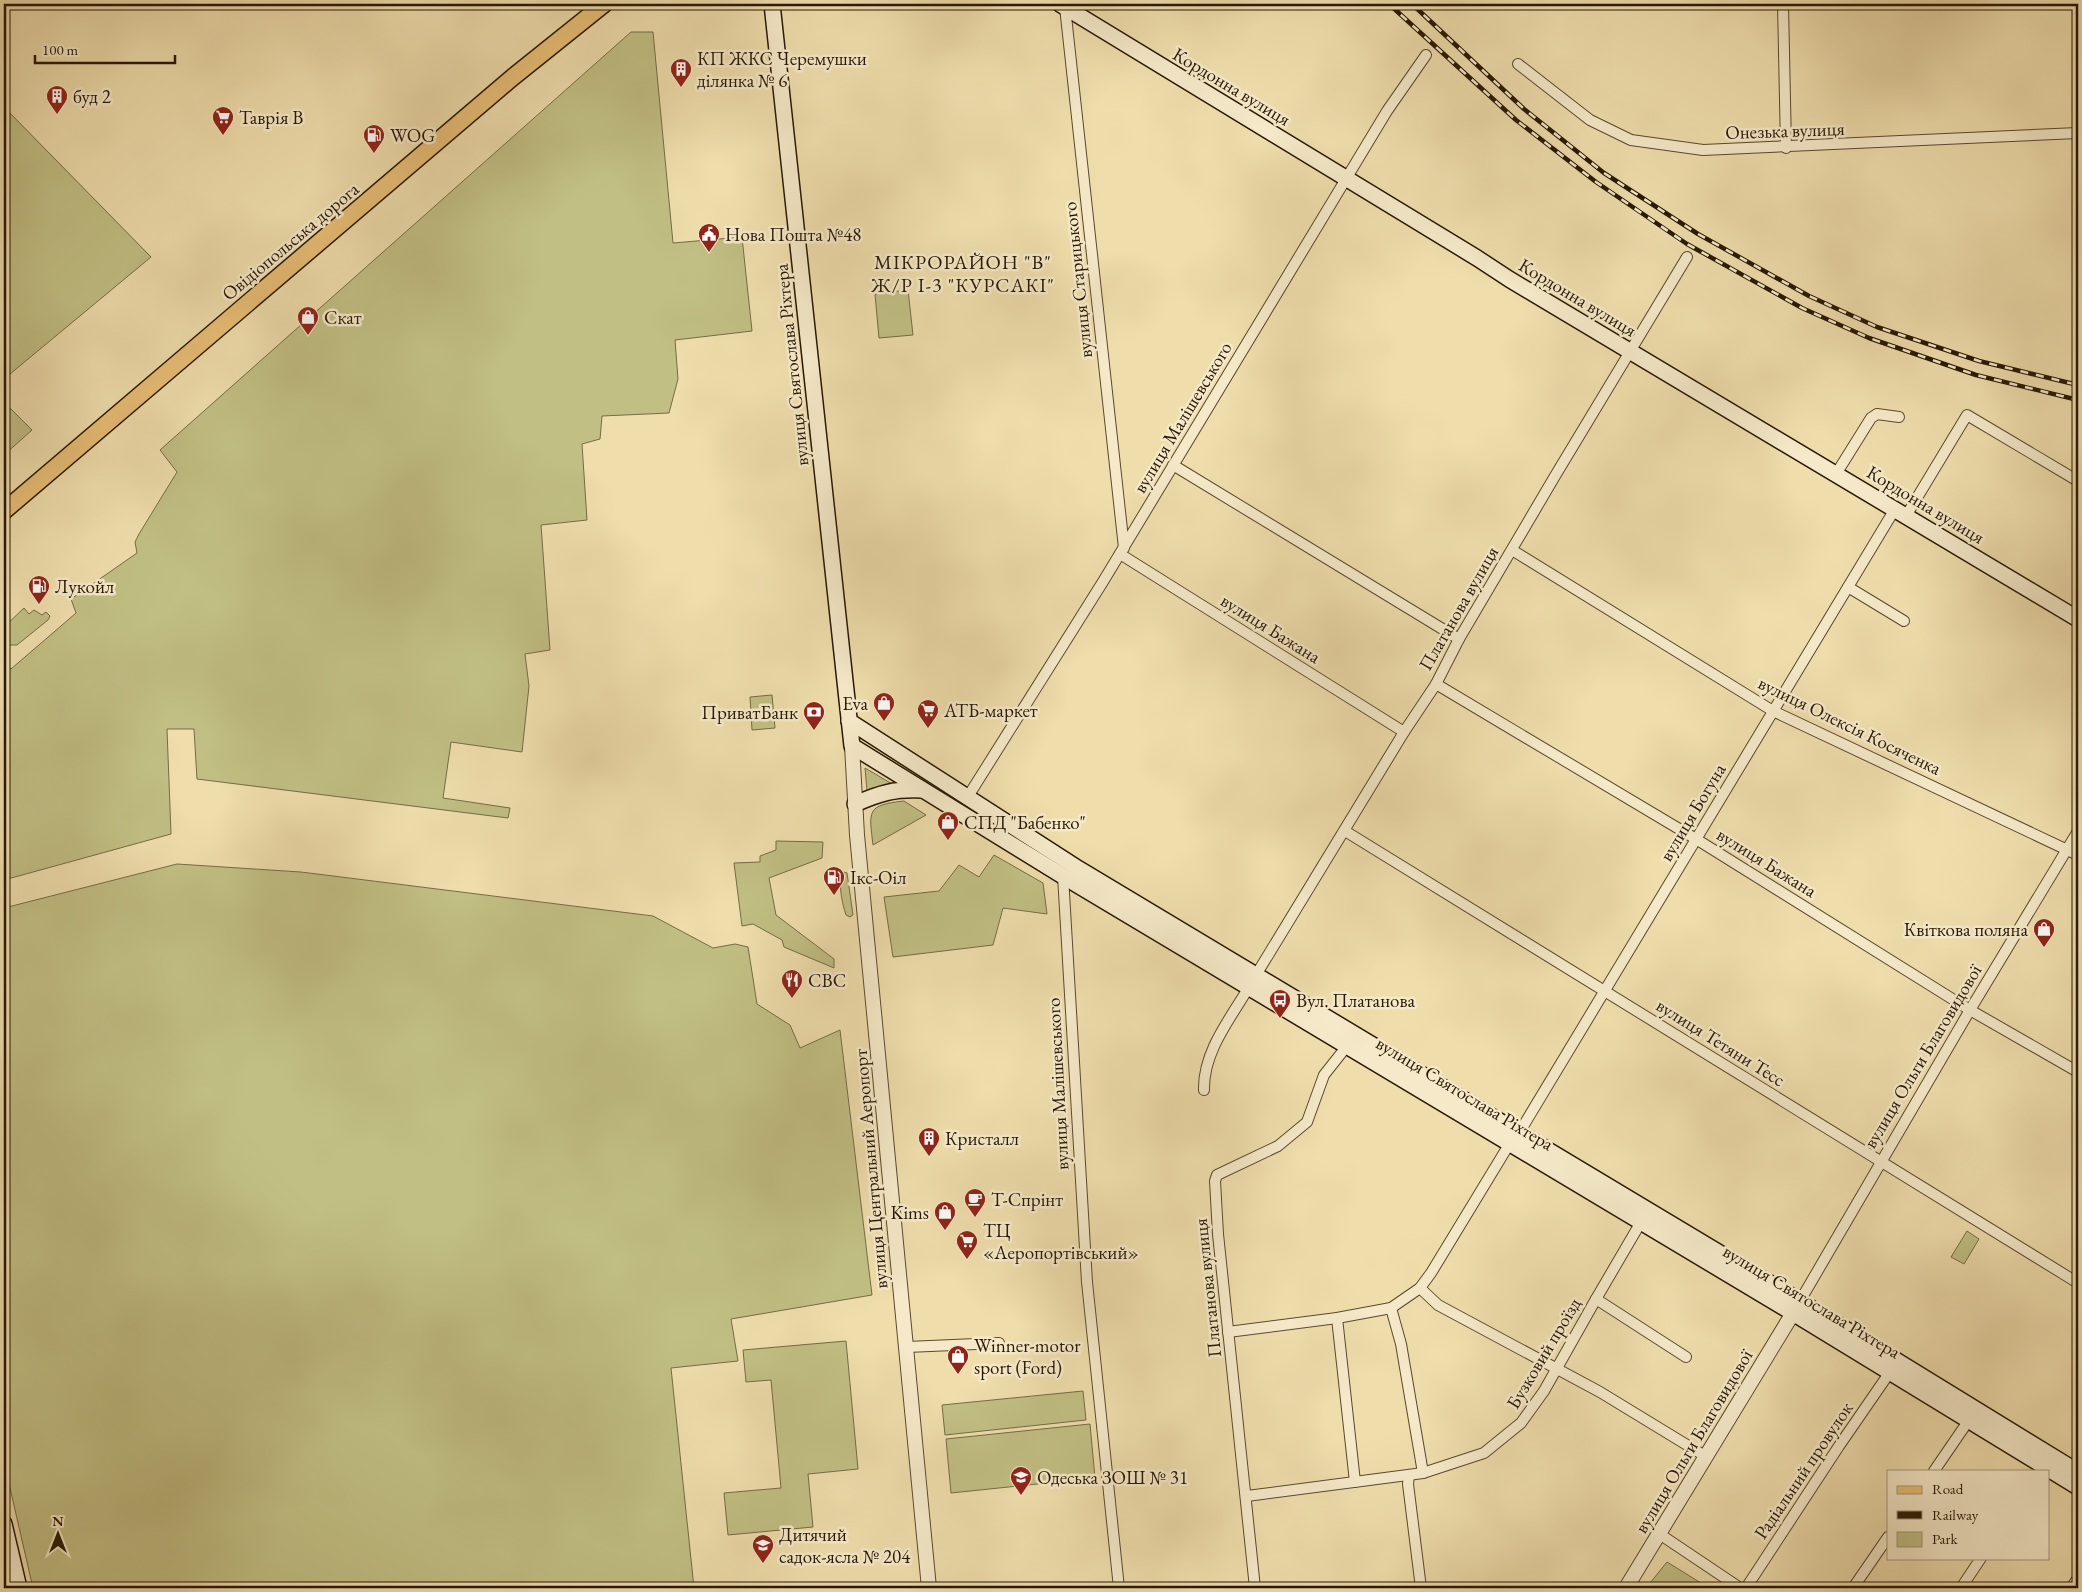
<svg xmlns="http://www.w3.org/2000/svg" width="2082" height="1592" viewBox="0 0 2082 1592" font-family="'EB Garamond',serif">
<style>
.green{fill:#c1bf84;stroke:#746c44}
.lines{fill:none;stroke-linecap:round;stroke-linejoin:round}
.minor-casing{stroke:#5a492d;stroke-width:12}
.tertiary-casing{stroke:#5a492d;stroke-width:16}
.secondary-casing{stroke:#281803;stroke-width:18}
.primary-casing{stroke:#281803;stroke-width:19}
.minor{stroke:#f5e9c9;stroke-width:10}
.tertiary{stroke:#f5e9c9;stroke-width:14}
.secondary{stroke:#f5e9c9;stroke-width:15}
.primary{stroke:#e8be76;stroke-width:16}
.rail-casing{stroke:#281803;stroke-width:4.5}
.rail{stroke:#f5e9c9;stroke-width:2.5;stroke-dasharray:8;stroke-linecap:butt}
.labels{text-anchor:middle;stroke-width:5;stroke-linejoin:round;paint-order:stroke}
.poi-label{font-size:19px;fill:#281803;stroke:#f5e9c9;text-anchor:start}
.street-label{font-size:19px;fill:#281803;stroke:#f5e9c9}
.neighbourhood-label{font-size:20px;letter-spacing:1px;fill:#281803;stroke:#f5e9c9}
</style>
<rect width="100%" height="100%" fill="#efddac"/>
<filter id="stains"><feTurbulence type="fractalNoise" baseFrequency=".004" numOctaves="4"/><feColorMatrix values="0 0 0 0 .2 0 0 0 0 .09 0 0 0 0 .02 0 0 0 .5 -.17"/></filter>
<radialGradient id="worn" r=".72"><stop offset=".6" stop-color="#630" stop-opacity="0"/><stop offset="1" stop-color="#630" stop-opacity=".3"/></radialGradient>
<g class="green">
<path d="M631,32H653L673,243L742,237L752,331L675,340L678,379L669,413L602,416L600,439L582,444L587,520L541,525L550,650L525,654L529,686L522,752L451,742L443,798L510,808L508,818L197,779L194,729H167L171,834L4,880V662L11,669L76,613L71,599L137,553L135,542L139,534L177,472L160,450Z"/>
<path d="M4,107L151,257L4,379Z"/>
<path d="M908,290L913,335L879,338L875,294Z"/>
<path d="M4,402L32,430L4,455Z"/>
<path d="M24,608L29,614L34,610L42,615L46,612L50,616L48,620L17,645H4V627Z"/>
<path d="M772,695L775,728L752,730L750,697Z"/>
<path d="M865,768L894,785L867,791Z"/>
<path d="M904,801L926,815L873,845C869,811 866,805 904,801Z"/>
<path d="M776,841L823,842L822,858L769,878L776,915L834,959V968L784,947L782,940L753,924L742,926L734,863L760,862V856L776,850Z"/>
<path d="M994,855L1043,883L1047,914L1003,908L993,945L893,957L884,897L939,891L959,865L979,877Z"/>
<path d="M177,864L301,872L653,916L713,948L735,944L748,947L757,1004L790,1025L800,1048L840,1030L872,1295L731,1319L738,1361L671,1368L694,1588H33L4,1462V908Z"/>
<path d="M844,872L847,873L853,915L850,917L846,915C842,903 839,888 841,874Z"/>
<path d="M1967,1231L1979,1239L1964,1264L1951,1257Z"/>
<path d="M846,1341L858,1469L808,1474L813,1527L728,1535L724,1493L781,1488L771,1380L746,1382L743,1350Z"/>
<path d="M1083,1391L1086,1420L945,1435L942,1405Z"/>
<path d="M1090,1424L1095,1478L951,1493L946,1439Z"/>
<path d="M1667,1562L1709,1588H1646Z"/>
</g>
<g class="lines">
<g class="minor-casing">
<g id="minor">
<path d="M1783,4L1786,148"/>
<path d="M1065,7L1124,548"/>
<path d="M1518,64L1590,120L1631,140L1703,150L2078,133"/>
<path d="M1173,465L1459,639"/>
<path d="M1836,474L1871,418L1877,414L1899,417"/>
<path d="M1906,516L1967,415L2078,481"/>
<path d="M1512,550L1773,711L2078,855"/>
<path d="M1120,554L1404,732"/>
<path d="M1848,587L1904,621"/>
<path d="M1436,684L1696,839L1970,1010L2078,1072"/>
<path d="M967,798L1104,580L1387,111L1426,55"/>
<path d="M1345,831L2078,1283"/>
<path d="M1063,876L1087,1282L1119,1588"/>
<path d="M1256,975L1404,732L1436,684L1459,639L1555,476L1687,257"/>
<path d="M1204,1090C1203,1052 1230,1019 1249,987"/>
<path d="M1519,1133L1895,509"/>
<path d="M1420,1288L1438,1305L1600,1392L1705,1456"/>
<path d="M1596,1299L1641,1222"/>
<path d="M1800,1301L1970,1010L2078,831"/>
<path d="M1391,1308L1401,1344L1423,1473"/>
<path d="M1337,1318L1355,1482"/>
<path d="M1228,1332L1337,1318L1391,1308L1420,1288L1431,1273L1510,1143"/>
<path d="M907,1347L999,1343"/>
<path d="M1934,1471L1969,1420"/>
<path d="M1409,1475L1408,1484L1421,1588"/>
<path d="M1247,1496L1423,1473L1484,1453L1521,1423L1544,1391L1596,1299L1686,1357"/>
<path d="M1658,1533L1740,1588"/>
<path d="M1255,1588L1218,1234L1215,1181L1217,1175L1278,1146L1307,1122L1324,1075L1347,1046"/>
<path d="M1746,1588L1839,1446L1890,1372"/>
<path d="M1853,1588L1888,1537"/>
<path d="M1961,1588L1981,1558"/>
<path d="M2071,1588L2078,1578"/>
</g>
</g>
<g class="tertiary-casing">
<g id="tertiary">
<path d="M852,746L857,835L929,1588"/>
<path d="M1626,1588L1793,1313"/>
</g>
</g>
<g class="secondary-casing">
<g id="secondary">
<path d="M772,4L852,746L1071,881L1793,1313L2078,1487"/>
<path d="M1060,4L1477,258L1509,279L2078,619"/>
<path d="M849,721L1079,869L1788,1294L2078,1472"/>
<path d="M855,804C880,793 894,789 921,790"/>
<path d="M4,1524L19,1588"/>
</g>
</g>
<g class="primary-casing">
<path id="primary" d="M4,511L513,77L604,4"/>
</g>
<use href="#minor" class="minor"/>
<use href="#tertiary" class="tertiary"/>
<use href="#secondary" class="secondary"/>
<use href="#primary" class="primary"/>
<g class="rail-casing">
<g id="rail">
<path d="M1389,4L1516,120L1596,182L1687,244L1802,308L1869,338L1976,375L2078,400"/>
<path d="M1412,4L1524,109L1604,173L1698,234L1809,296L1877,327L1979,361L2078,385"/>
</g>
</g>
<use href="#rail" class="rail"/>
</g>
<defs>
<g id="building-pin" transform="scale(1.125)"><path d="M0 17L-7.5 6A9.5 9.5 0 1 1 7.5 6Z" fill="#8f2418" stroke="#f5e9c9"/><path d="M-4-6H4V6H1V3H-1V6H-4ZM-2.5-4.3h1.7v1.8h-1.7ZM.8-4.3h1.7v1.8H.8ZM-2.5-1h1.7V.8h-1.7ZM.8-1h1.7V.8H.8Z" fill="#fff"/></g>
<g id="supermarket-pin" transform="scale(1.125)"><path d="M0 17L-7.5 6A9.5 9.5 0 1 1 7.5 6Z" fill="#8f2418" stroke="#f5e9c9"/><path d="M-6-5.5h2.5l.6 2H6L4.5 2H-2.5L-4.4-4H-6ZM-1.5 3.2a1.3 1.3 0 1 0 .1 0ZM3 3.2a1.3 1.3 0 1 0 .1 0Z" fill="#fff"/></g>
<g id="fuel-pin" transform="scale(1.125)"><path d="M0 17L-7.5 6A9.5 9.5 0 1 1 7.5 6Z" fill="#8f2418" stroke="#f5e9c9"/><path d="M-5.5-6h7V0h2V4h1.3V-2.5L3-4.5l.8-.8L6-3V5H2.5V1h-1V6h-7ZM-4.2-4.7v3.2H.2V-4.7Z" fill="#fff"/></g>
<g id="civic-pin" transform="scale(1.125)"><path d="M0 17L-7.5 6A9.5 9.5 0 1 1 7.5 6Z" fill="#8f2418" stroke="#f5e9c9"/><path d="M-.6-6.5H3V-4.5H.6V-3L4-1V1h2V6H-6V1h2V-1L-.6-3ZM-1.2 2.5V6h2.4V2.5Z" fill="#fff"/></g>
<g id="shop-pin" transform="scale(1.125)"><path d="M0 17L-7.5 6A9.5 9.5 0 1 1 7.5 6Z" fill="#8f2418" stroke="#f5e9c9"/><path d="M-5-2.5h2.3a2.7 3.5 0 0 1 5.4 0H5L5.5 6h-11ZM-1.5-2.5h3a1.5 2.3 0 0 0-3 0Z" fill="#fff"/></g>
<g id="bank-pin" transform="scale(1.125)"><path d="M0 17L-7.5 6A9.5 9.5 0 1 1 7.5 6Z" fill="#8f2418" stroke="#f5e9c9"/><path d="M-6-4H6V4H-6ZM0-2.3a2.3 2.3 0 1 0 0 4.6a2.3 2.3 0 1 0 0-4.6Z" fill="#fff"/></g>
<g id="restaurant-pin" transform="scale(1.125)"><path d="M0 17L-7.5 6A9.5 9.5 0 1 1 7.5 6Z" fill="#8f2418" stroke="#f5e9c9"/><path d="M-5-6h1v4h1v-4h1v4h1v-4h1v5L-1.5 .5V6h-2V.5L-5-1ZM5-6V6H3V1.5H1.5Q1.5-4 5-6Z" fill="#fff"/></g>
<g id="bus-pin" transform="scale(1.125)"><path d="M0 17L-7.5 6A9.5 9.5 0 1 1 7.5 6Z" fill="#8f2418" stroke="#f5e9c9"/><path d="M-5-6H5V4H4V6H2V4H-2V6H-4V4H-5ZM-3.5-4V0h7V-4ZM-3.5 1.2v1.5H-2V1.2ZM2 1.2v1.5H3.5V1.2Z" fill="#fff"/></g>
<g id="cafe-pin" transform="scale(1.125)"><path d="M0 17L-7.5 6A9.5 9.5 0 1 1 7.5 6Z" fill="#8f2418" stroke="#f5e9c9"/><path d="M-5.5-4.5H6V0H3Q3 3.5 0 3.5H-2.5Q-5.5 3.5-5.5 0ZM3-3.2v2h1.7v-2ZM-6 4.5H4V6H-6Z" fill="#fff"/></g>
<g id="school-pin" transform="scale(1.125)"><path d="M0 17L-7.5 6A9.5 9.5 0 1 1 7.5 6Z" fill="#8f2418" stroke="#f5e9c9"/><path d="M0-5L7-2L0 1L-7-2ZM-4 1L0 2.5L4 1V4Q0 6-4 4Z" fill="#fff"/></g>
</defs>
<g fill-rule="evenodd">
<use href="#building-pin" x="681" y="69"/>
<use href="#building-pin" x="57" y="96"/>
<use href="#supermarket-pin" x="223" y="117"/>
<use href="#fuel-pin" x="374" y="135"/>
<use href="#civic-pin" x="709" y="234"/>
<use href="#shop-pin" x="308" y="317"/>
<use href="#fuel-pin" x="39" y="586"/>
<use href="#shop-pin" x="884" y="703"/>
<use href="#supermarket-pin" x="928" y="710"/>
<use href="#bank-pin" x="814" y="712"/>
<use href="#shop-pin" x="948" y="822"/>
<use href="#fuel-pin" x="834" y="877"/>
<use href="#shop-pin" x="2044" y="929"/>
<use href="#restaurant-pin" x="792" y="980"/>
<use href="#bus-pin" x="1280" y="1000"/>
<use href="#building-pin" x="929" y="1138"/>
<use href="#cafe-pin" x="975" y="1199"/>
<use href="#shop-pin" x="945" y="1212"/>
<use href="#supermarket-pin" x="967" y="1241"/>
<use href="#shop-pin" x="958" y="1356"/>
<use href="#school-pin" x="1021" y="1477"/>
<use href="#school-pin" x="763" y="1545"/>
</g>
<g class="labels">
<g class="poi-label">
<text x="697" y="65">КП ЖКС Черемушки<tspan x="697" dy="22">ділянка № 6</tspan></text>
<text x="73" y="103">буд 2</text>
<text x="239" y="124">Таврія В</text>
<text x="390" y="142">WOG</text>
<text x="725" y="241">Нова Пошта №48</text>
<text x="324" y="324">Скат</text>
<text x="55" y="593">Лукойл</text>
<text x="868" y="710" text-anchor="end">Eva</text>
<text x="944" y="717">АТБ-маркет</text>
<text x="798" y="719" text-anchor="end">ПриватБанк</text>
<text x="964" y="829">СПД "Бабенко"</text>
<text x="850" y="884">Ікс-Оіл</text>
<text x="2028" y="936" text-anchor="end">Квіткова поляна</text>
<text x="808" y="987">СВС</text>
<text x="1296" y="1007">Вул. Платанова</text>
<text x="945" y="1145">Кристалл</text>
<text x="991" y="1206">Т-Спрінт</text>
<text x="929" y="1219" text-anchor="end">Kims</text>
<text x="983" y="1237">ТЦ<tspan x="983" dy="22">«Аеропортівський»</tspan></text>
<text x="974" y="1352">Winner-motor<tspan x="974" dy="22">sport (Ford)</tspan></text>
<text x="1037" y="1484">Одеська ЗОШ № 31</text>
<text x="779" y="1541">Дитячий<tspan x="779" dy="22">садок-ясла № 204</tspan></text>
</g>
<g class="street-label">
<text transform="translate(1232 86) rotate(31)" y="7">Кордонна вулиця</text>
<text transform="translate(1785 130) rotate(-2)" y="7">Онезька вулиця</text>
<text transform="translate(290 241) rotate(-40)" y="7">Овідіопольська дорога</text>
<text transform="translate(1077 280) rotate(-96)" y="7">вулиця Старицького</text>
<text transform="translate(1578 297) rotate(31)" y="7">Кордонна вулиця</text>
<text transform="translate(791 365) rotate(-96)" y="7">вулиця Святослава Ріхтера</text>
<text transform="translate(1182 417) rotate(-59)" y="7">вулиця Малішевського</text>
<text transform="translate(1926 504) rotate(31)" y="7">Кордонна вулиця</text>
<text transform="translate(1458 608) rotate(-60)" y="7">Платанова вулиця</text>
<text transform="translate(1271 628) rotate(32)" y="7">вулиця Бажана</text>
<text transform="translate(1850 725) rotate(26)" y="7">вулиця Олексія Косяченка</text>
<text transform="translate(1692 812) rotate(-59)" y="7">вулиця Богуна</text>
<text transform="translate(1767 862) rotate(32)" y="7">вулиця Бажана</text>
<text transform="translate(1721 1042) rotate(32)" y="7">вулиця Тетяни Тесс</text>
<text transform="translate(1922 1056) rotate(-59)" y="7">вулиця Ольги Благовидової</text>
<text transform="translate(1057 1084) rotate(-93)" y="7">вулиця Малішевського</text>
<text transform="translate(1465 1093) rotate(31)" y="7">вулиця Святослава Ріхтера</text>
<text transform="translate(870 1169) rotate(-95)" y="7">вулиця Центральний Аеропорт</text>
<text transform="translate(1207 1288) rotate(-96)" y="7">Платанова вулиця</text>
<text transform="translate(1812 1301) rotate(31)" y="7">вулиця Святослава Ріхтера</text>
<text transform="translate(1543 1353) rotate(-59)" y="7">Бузковий проїзд</text>
<text transform="translate(1693 1441) rotate(-59)" y="7">вулиця Ольги Благовидової</text>
<text transform="translate(1803 1470) rotate(-56)" y="7">Радіальний провулок</text>
</g>
<g class="neighbourhood-label">
<text x="963" y="269">МІКРОРАЙОН "В"<tspan x="963" dy="23">Ж/Р I-3 "КУРСАКІ"</tspan></text>
</g>
</g>
<rect width="2082" height="1592" fill="none" stroke="#efddac" stroke-width="20"/>
<rect x="5" y="5" width="2072" height="1582" fill="none" stroke="#281803" stroke-width="2.5"/>
<rect x="10" y="10" width="2062" height="1572" fill="none" stroke="#281803"/>
<rect x="1887" y="1470" width="162" height="90" fill="#f5e9c9" stroke="#a3957a"/>
<rect x="1897" y="1486" width="25" height="8" fill="#e8be76" stroke="#a3957a"/>
<text x="1932" y="1494" font-size="15" fill="#281803">Road</text>
<rect x="1897" y="1511" width="25" height="8" fill="#281803" stroke="#a3957a"/>
<text x="1932" y="1520" font-size="15" fill="#281803">Railway</text>
<rect x="1897" y="1532" width="25" height="15" fill="#c1bf84" stroke="#a3957a"/>
<text x="1932" y="1544" font-size="15" fill="#281803">Park</text>
<g transform="translate(58 1534)" stroke="#f5e9c9" stroke-width="4" paint-order="stroke">
<path d="M0-4L9 19L0 12L-9 19Z" fill="#281803"/>
<text y="-8" font-size="14" font-weight="bold" text-anchor="middle" fill="#281803">N</text>
</g>
<path d="M35 55v8h140v-8" fill="none" stroke="#281803" stroke-width="2.5"/>
<text x="42" y="55" font-size="15" fill="#281803" stroke="#f5e9c9" stroke-width="4" paint-order="stroke">100 m</text>
<rect width="100%" height="100%" filter="url(#stains)"/>
<rect width="100%" height="100%" fill="url(#worn)"/>
</svg>
